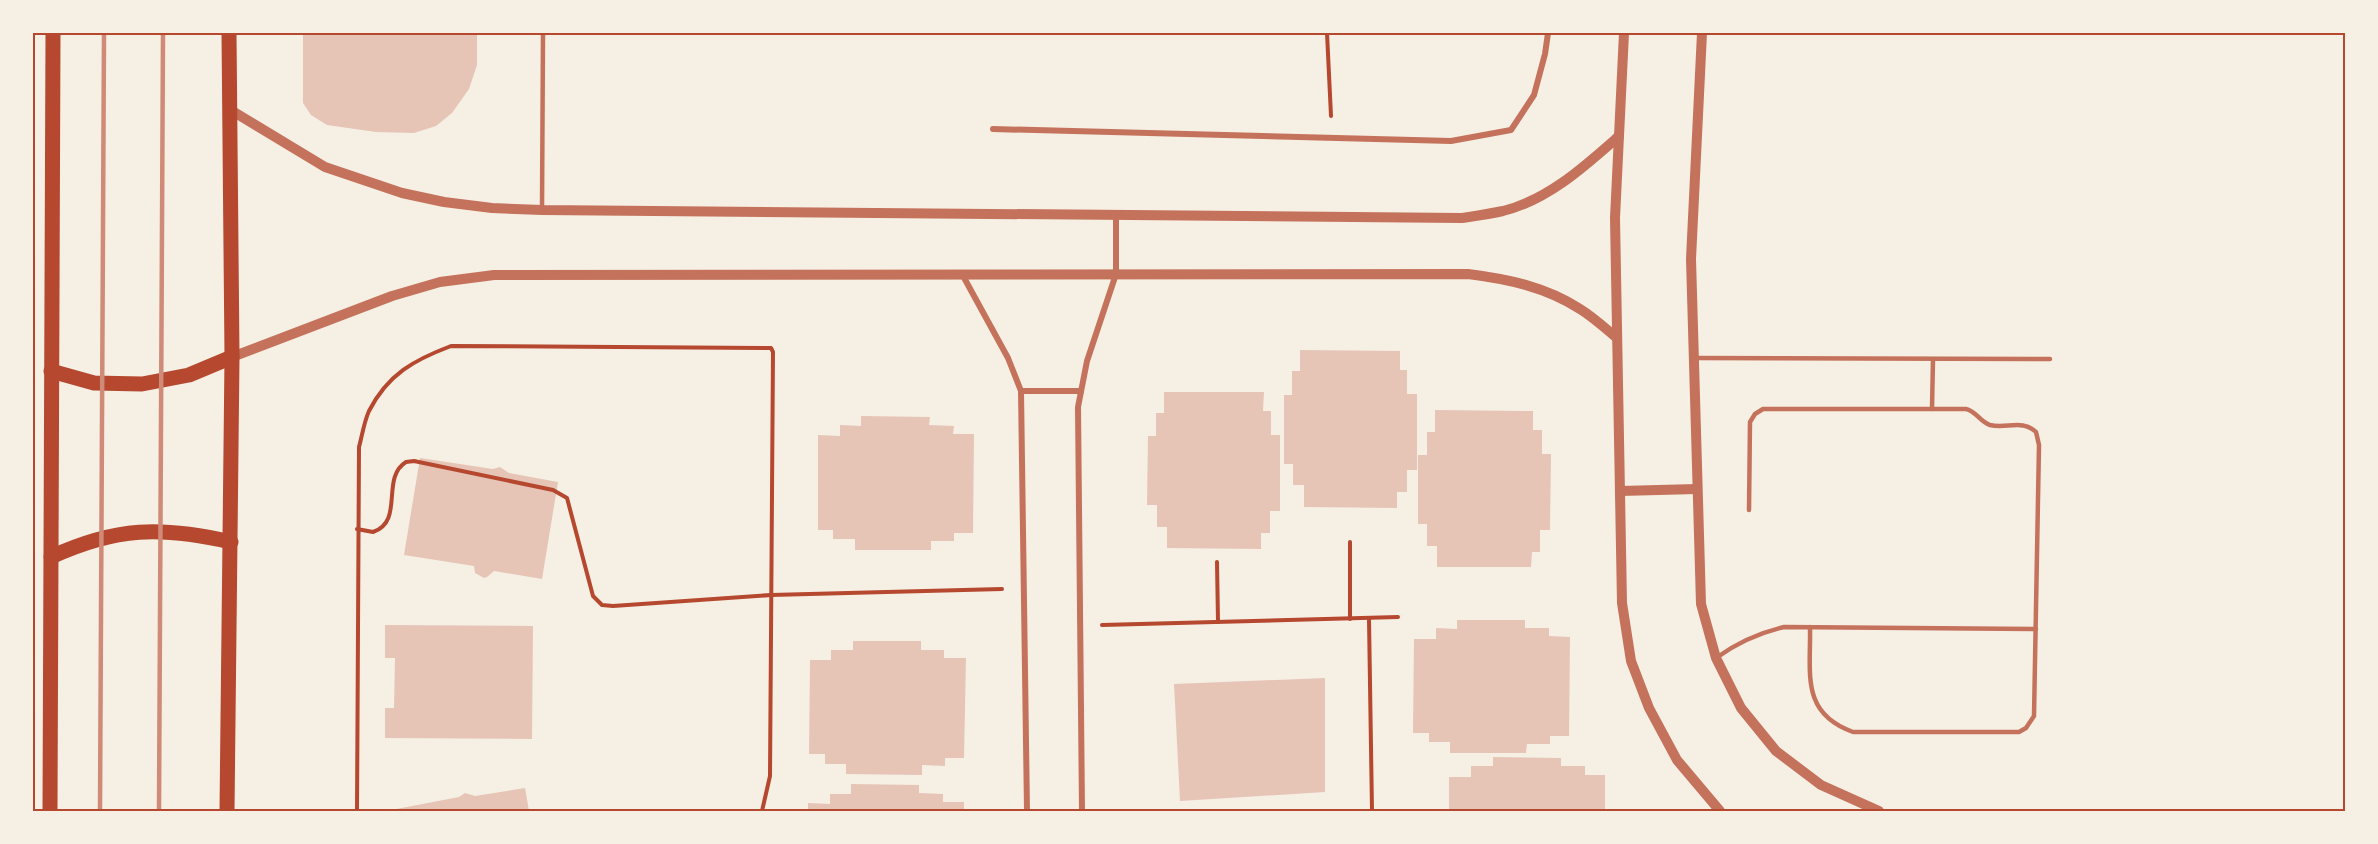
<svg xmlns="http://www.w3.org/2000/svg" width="2378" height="844" viewBox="0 0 2378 844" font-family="Figtree,sans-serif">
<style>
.building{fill:#e6c5b7}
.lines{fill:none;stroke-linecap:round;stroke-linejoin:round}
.path{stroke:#b5482f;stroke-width:4}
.service{stroke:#c5725c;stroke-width:4.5}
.minor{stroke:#c5725c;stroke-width:6}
.tertiary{stroke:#c5725c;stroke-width:10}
.primary{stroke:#b5482f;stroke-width:15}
.rail{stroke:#cf8b77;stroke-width:4.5}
.neatline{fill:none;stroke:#b5482f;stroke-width:2}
</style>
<rect width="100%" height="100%" fill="#f6efe4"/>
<g class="building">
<path d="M303,33H477V65L469,89L452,113L436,126L414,133L376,132L327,125L311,115L303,103Z"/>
<path d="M1300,350L1400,351V370H1407V394H1417V470H1407V492H1397V508L1304,507V485H1293V464H1284V395H1292V371H1300Z"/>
<path d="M1164,392H1264L1263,411H1271V435H1280V511H1270V533H1261V549L1167,548V527H1157V505H1147L1148,436H1156V413H1164Z"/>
<path d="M1435,410L1533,411V430H1542V454H1551L1550,530H1540V552H1532L1531,567H1437V546H1427V524H1418V455H1427V432H1435Z"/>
<path d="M861,416L930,417L929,425L954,426L953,434H974L973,533H954V541H931V550H855V539H833V530H818V435L840,436V425L861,426Z"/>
<path d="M420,458L493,469L500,467L509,473L558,482L542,579L494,571L487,577L484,578L475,573L474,566L404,555Z"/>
<path d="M1457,620H1525V628H1549V636L1570,637L1569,736H1550V744H1527L1526,753H1450V742H1429V733H1413L1414,639H1436V628L1457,629Z"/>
<path d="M385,625L533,626L532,739L385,738V708H394L395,658H385Z"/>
<path d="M853,641H921V650H944V658H966L964,758H945V766L922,765V775L846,774V764H825V754H809L810,660H831V650H853Z"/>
<path d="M1325,678V792L1180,801L1174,684Z"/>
<path d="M1493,757L1561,758V766H1585V775H1605V811H1449V777H1471V766H1493Z"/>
<path d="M851,784L919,785V793L943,794V802H964V811H808V803L830,804V794H851Z"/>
<path d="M525,788L529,811H386L459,797L465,793L475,796Z"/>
</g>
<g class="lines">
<g class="path">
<path d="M1327,33L1331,116"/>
<path d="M357,529L373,532C405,521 380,478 406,462L414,461L553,490L567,498L593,596L602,605L613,606L771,595L1002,589"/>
<path d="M1350,542V619"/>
<path d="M1217,562L1218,622"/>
<path d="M1369,619L1372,811"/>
<path d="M1102,625L1398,617"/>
<path d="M357,811L359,447C362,436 364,422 369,411C388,374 414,360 451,346L771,348L773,352L770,776L762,811"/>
</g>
<g class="service">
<path d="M542,210L543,33"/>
<path d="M1694,358L2050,359"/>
<path d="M1932,409L1933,359"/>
<path d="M1749,510L1750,422L1755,414L1763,409H1966C1976,411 1980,422 1990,425C2006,429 2023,419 2036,432L2039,445L2034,716L2026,728L2019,732H1853C1800,713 1811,673 1810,627"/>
<path d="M1716,658C1738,642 1758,633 1784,627L2036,629"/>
</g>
<g class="minor">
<path d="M993,129L1451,141L1511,130L1534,95L1545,54L1548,33"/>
<path d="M962,274L1008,358L1021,391L1027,811"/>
<path d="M1021,391H1081"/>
<path d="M1082,811L1078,407L1087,361L1116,274V214"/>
</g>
<g class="tertiary">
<path d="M1624,33L1615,218L1622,603L1631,661L1649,708L1677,760L1720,811"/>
<path d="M1702,33L1691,259L1701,604L1716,658L1741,708L1776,751L1821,785L1879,811"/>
<path d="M229,109L325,167L402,193L444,202L492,208L542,210L1462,218C1475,216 1489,214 1503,211C1548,200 1585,166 1619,136"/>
<path d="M232,357L392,296L440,282L494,275L1468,274C1508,279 1546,287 1580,309C1593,317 1605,328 1617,338"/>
<path d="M1620,491L1697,489"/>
</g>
<g class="primary">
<path d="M51,371L94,383L142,384L189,375L232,357"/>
<path d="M51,557C116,527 161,526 231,542"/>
<path d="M50,811L53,33"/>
<path d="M227,811L232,357L229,33"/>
</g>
<g class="rail">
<path d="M100,811L104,33"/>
<path d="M159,811L163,33"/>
</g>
</g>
<rect width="2378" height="844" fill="none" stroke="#f6efe4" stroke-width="69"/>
<rect x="34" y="34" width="2310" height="776" class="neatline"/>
</svg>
